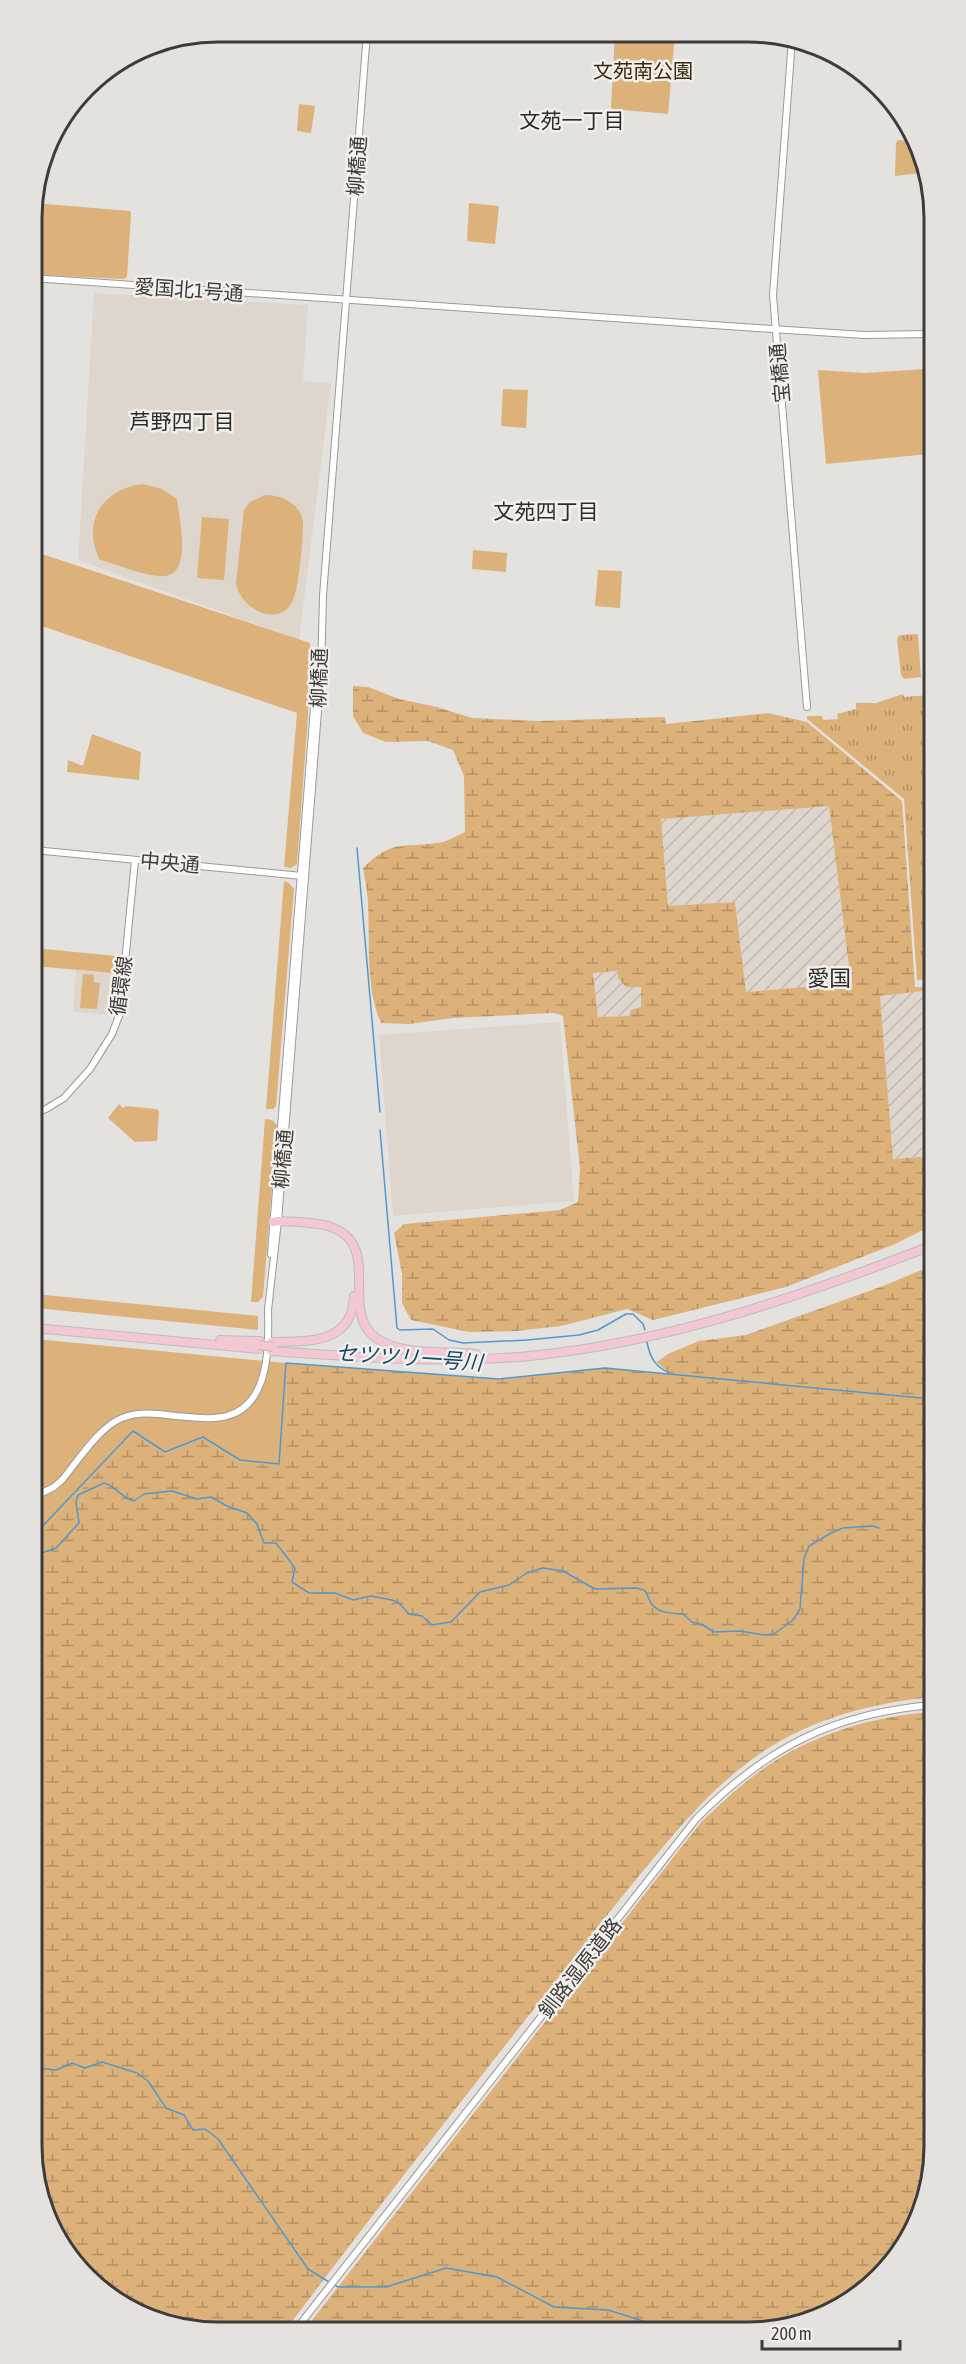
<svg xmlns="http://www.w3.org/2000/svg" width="966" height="2364" viewBox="0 0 966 2364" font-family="'Asap Condensed','Noto Sans JP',sans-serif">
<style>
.built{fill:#ded6cd}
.industrial{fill:url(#industrial-furrows)}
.grass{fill:url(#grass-tufts)}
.wetland{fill:url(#wetland-marsh);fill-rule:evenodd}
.park{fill:#dcb17a}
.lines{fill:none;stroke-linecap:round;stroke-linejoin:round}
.stream{stroke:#5199cd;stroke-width:1.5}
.minor-casing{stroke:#9c9a97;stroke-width:8}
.highway-casing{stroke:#bdbdbc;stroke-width:10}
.minor{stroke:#fff;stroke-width:6}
.highway{stroke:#f3c7d3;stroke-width:8}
.highway-bridge-casing{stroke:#bdbdbc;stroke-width:10;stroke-linecap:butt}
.highway-bridge{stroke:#f3c7d3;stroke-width:8}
.labels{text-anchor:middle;stroke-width:5;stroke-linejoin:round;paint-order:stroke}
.park-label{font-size:20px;fill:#3c2708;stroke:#f2efec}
.street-label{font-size:20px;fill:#3d3c3b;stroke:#f2efec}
.neighbourhood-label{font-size:21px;fill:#2c2b29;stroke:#f2efec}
.water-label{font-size:21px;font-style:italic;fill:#11486b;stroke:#f2efec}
.quarter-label{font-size:22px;fill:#2c2b29;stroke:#f2efec}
.rim{fill:none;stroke:#3d3c3b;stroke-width:3}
</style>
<defs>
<pattern id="industrial-furrows" width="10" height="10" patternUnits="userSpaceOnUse" patternTransform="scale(1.5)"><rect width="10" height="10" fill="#ded6cd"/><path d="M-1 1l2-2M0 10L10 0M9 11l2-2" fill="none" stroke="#bfb9b1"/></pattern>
<pattern id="grass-tufts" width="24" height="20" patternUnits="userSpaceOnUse" patternTransform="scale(1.5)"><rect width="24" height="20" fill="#dcb17a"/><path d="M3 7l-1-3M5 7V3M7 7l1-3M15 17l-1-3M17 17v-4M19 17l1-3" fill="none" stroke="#b49165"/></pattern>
<pattern id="wetland-marsh" width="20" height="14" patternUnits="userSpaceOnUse" patternTransform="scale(1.5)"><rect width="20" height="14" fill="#dcb17a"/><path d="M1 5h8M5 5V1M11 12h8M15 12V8" fill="none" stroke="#b49165"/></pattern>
</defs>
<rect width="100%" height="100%" fill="#e4e2df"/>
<g class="built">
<path d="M94,293L308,305L303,381L331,383L299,640L78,560Z"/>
<path d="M76,970L118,974L112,1015L73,1012Z"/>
<path d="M560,1022L574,1201L393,1216L379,1035Z"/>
</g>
<g class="industrial">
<path d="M829,806L851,984L746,992L735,902L668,907L660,818Z"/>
<path d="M618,971L641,986V1007L630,1016L598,1017L593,973Z"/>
<path d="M931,990V1156L893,1159L880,995Z"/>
</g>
<g class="grass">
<path d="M916,634L918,635L921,677L904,679L901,675L897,638L900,635Z"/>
<path d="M903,694L904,697L929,695L930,706L926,709L930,718L931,979L917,980L904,799L807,719V716H822L823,720L838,719L837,714L856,709V703H876Z"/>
</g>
<g class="wetland">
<path d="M353,686L368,687L399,699L437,707L472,718L539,721L665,717L666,724L768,713L807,722L902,801L915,987H931V990L880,996L893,1159L931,1156V1226L895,1244L786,1287L653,1320L627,1309L561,1326L516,1331L469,1332L411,1320L402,1303V1274L394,1233L404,1224L560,1210L578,1202L580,1168L563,1016L554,1013L453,1018L409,1024L381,1023C365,987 370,939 368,901C367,890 365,879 363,868C394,837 406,849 443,842C450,840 458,835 465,832L464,776L453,750L428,741L386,742L363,733L353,716ZM829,806L851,983L746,992L735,902L668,906L661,819ZM618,971V978L626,987H641V1007L631,1010L629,1016L598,1017L593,973Z"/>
<path d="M931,1266L933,1697C869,1703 802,1721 750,1761C708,1792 676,1831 643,1871C613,1907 584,1944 556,1981C465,2096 375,2211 287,2328L182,2329L95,2286L57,2239L38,2194L36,1535H38L134,1434L165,1454L203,1438L239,1462L287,1445L286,1363L499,1379L605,1368L670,1374L657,1362L668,1354L699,1341L746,1335L883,1286Z"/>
<path d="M933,1712L934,2157L920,2217L888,2269L851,2301L796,2326L306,2328L701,1822C716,1809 730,1794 746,1782C797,1739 867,1716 933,1712Z"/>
</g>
<g class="park">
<path d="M615,34H675L668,114L613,109L611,107Z"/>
<path d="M299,104L315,106L311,133L297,131Z"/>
<path d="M898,140L916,141L928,172L895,176L896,143Z"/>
<path d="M469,203L499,206L495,244L467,241Z"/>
<path d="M45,204L130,211L131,214L127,277L124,279L40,275L36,270L40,208Z"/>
<path d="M925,369L929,454L826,464L818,370L865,373Z"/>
<path d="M503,389L528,390L526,428L501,426Z"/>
<path d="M142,484L162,489L177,499C179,519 195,581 158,576C139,574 119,565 100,560C81,523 102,489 142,484Z"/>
<path d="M265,495C282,495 300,503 303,522C303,538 299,592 291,604C276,628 239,607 236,583L244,510L250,502Z"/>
<path d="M202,517L229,519L224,580L197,578Z"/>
<path d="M473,550L507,553L506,572L472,569Z"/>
<path d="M33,551L310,643L308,716L297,864L291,868L284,867L297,713L33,623Z"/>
<path d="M598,570L622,571L620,608L595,606Z"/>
<path d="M92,734L141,752L139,780L67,772L68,760L83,766Z"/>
<path d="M284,881L289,883L294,889L276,1106L273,1109H266Z"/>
<path d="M34,948L126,957L124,974L34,966Z"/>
<path d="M83,974L94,975V982L100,983L97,1009L80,1008Z"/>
<path d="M119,1104L123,1108L126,1106L156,1109L159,1111L157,1141L135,1142L108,1118Z"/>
<path d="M265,1119L272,1120L277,1125L263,1297L258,1302H251Z"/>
<path d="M35,1294L258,1316V1330L35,1308Z"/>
<path d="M35,1339L286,1363L287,1445L281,1466L239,1462L203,1438L165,1454L134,1434L38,1535H36Z"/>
</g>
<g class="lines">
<g class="stream">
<path d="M357,848L380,1112"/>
<path d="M380,1130L397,1328L400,1330L433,1329L449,1340L463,1343L527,1340L579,1335L598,1330L626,1314H633L643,1324L645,1330"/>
<path d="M647,1342C650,1358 655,1366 669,1373"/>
<path d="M36,1533L133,1431L165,1452L203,1437L240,1460L279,1464L286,1363L499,1379L605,1368L932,1399"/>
<path d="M36,1555L56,1548L79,1523L76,1502L78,1495L104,1483C116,1486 121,1498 134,1501L144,1494L172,1491L197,1499L211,1497L227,1506L247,1513L257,1524L264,1543H276L295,1568L292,1582L309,1593H335L353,1600L371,1596L392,1600L399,1603L409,1614L422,1616L432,1625L451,1622L480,1592L509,1585L527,1573L543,1568L563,1571L595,1589L636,1588L644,1590C648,1594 648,1598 651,1603C659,1614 671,1613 683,1614L692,1622L703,1625L714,1632L740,1631L764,1635L774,1634L793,1620L800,1609L804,1559L809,1546L831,1533L843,1528L872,1526L879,1528"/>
<path d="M37,2068L56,2070L72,2063L85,2068L102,2062L137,2073L148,2081L166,2108L184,2115L193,2130L205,2129L218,2139L308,2269L329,2282"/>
<path d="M333,2284L338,2287H386L446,2268L497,2277L554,2307L608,2310L662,2327"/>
</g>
<g class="minor-casing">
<g id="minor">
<path d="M792,39L773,295L807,707"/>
<path d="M32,278L787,330L865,335L929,334"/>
<path d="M34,850L302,876"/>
<path d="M35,1113L46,1109L64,1098L90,1069L112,1034L119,1016L122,993L135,860"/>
<path d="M271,1254L318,657"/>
<path d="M268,1310L278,1221L296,992L321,673L323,596L367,32"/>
<path d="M36,1496L54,1487L62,1480C77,1462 100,1426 122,1418C140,1411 158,1414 176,1416C188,1417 201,1419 213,1418C270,1416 269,1350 268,1309"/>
<path d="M297,2328L696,1819C766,1748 833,1713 933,1705"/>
</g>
</g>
<g class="highway-casing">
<g id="highway">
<path d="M273,1222L278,1221C294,1222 313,1222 328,1226C389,1244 331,1320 385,1343C412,1355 447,1351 476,1354"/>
<path d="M35,1328L259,1349"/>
<path d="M220,1340L260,1341"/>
<path d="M272,1342C308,1341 352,1345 354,1296"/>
<path d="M271,1351C358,1357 444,1364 530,1356C670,1342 801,1296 931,1246"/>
</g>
</g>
<use href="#minor" class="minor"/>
<use href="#highway" class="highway"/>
<g class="highway-bridge-casing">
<path id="highway-bridge" d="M259,1345L273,1347"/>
</g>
<use href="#highway-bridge" class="highway-bridge"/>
</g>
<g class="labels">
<g class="park-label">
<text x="643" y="78">文苑南公園</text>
</g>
<g class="street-label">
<text transform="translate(357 166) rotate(-86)" y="7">柳橋通</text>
<text transform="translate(189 290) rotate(4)" y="7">愛国北1号通</text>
<text transform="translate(780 373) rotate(-95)" y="7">宝橋通</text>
<text transform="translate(319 678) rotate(-88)" y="7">柳橋通</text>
<text transform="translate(170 863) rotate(5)" y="7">中央通</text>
<text transform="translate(121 986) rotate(-82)" y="7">循環線</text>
<text transform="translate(283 1159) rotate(-85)" y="7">柳橋通</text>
<text transform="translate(580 1968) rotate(-52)" y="7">釧路湿原道路</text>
</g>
<g class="neighbourhood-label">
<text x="572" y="128">文苑一丁目</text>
<text x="182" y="429">芦野四丁目</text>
<text x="546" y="519">文苑四丁目</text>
</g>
<g class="water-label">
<text transform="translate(409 1358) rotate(4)" y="7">セツツリ一号川</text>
</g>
<g class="quarter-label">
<text x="829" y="986">愛国</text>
</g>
</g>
<path d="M0 0H966V2364H0ZM218 42H748A176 176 0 0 1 924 218V2146A176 176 0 0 1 748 2322H218A176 176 0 0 1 42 2146V218A176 176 0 0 1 218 42Z" fill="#e4e1de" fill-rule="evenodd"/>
<path class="rim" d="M218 42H748A176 176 0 0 1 924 218V2146A176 176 0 0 1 748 2322H218A176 176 0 0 1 42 2146V218A176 176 0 0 1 218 42Z"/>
<path d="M762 2340v9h138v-9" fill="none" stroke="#3d3c3b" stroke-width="3"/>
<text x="771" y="2340" font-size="18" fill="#3d3c3b" stroke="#f2efec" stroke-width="4.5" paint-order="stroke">200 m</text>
</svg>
